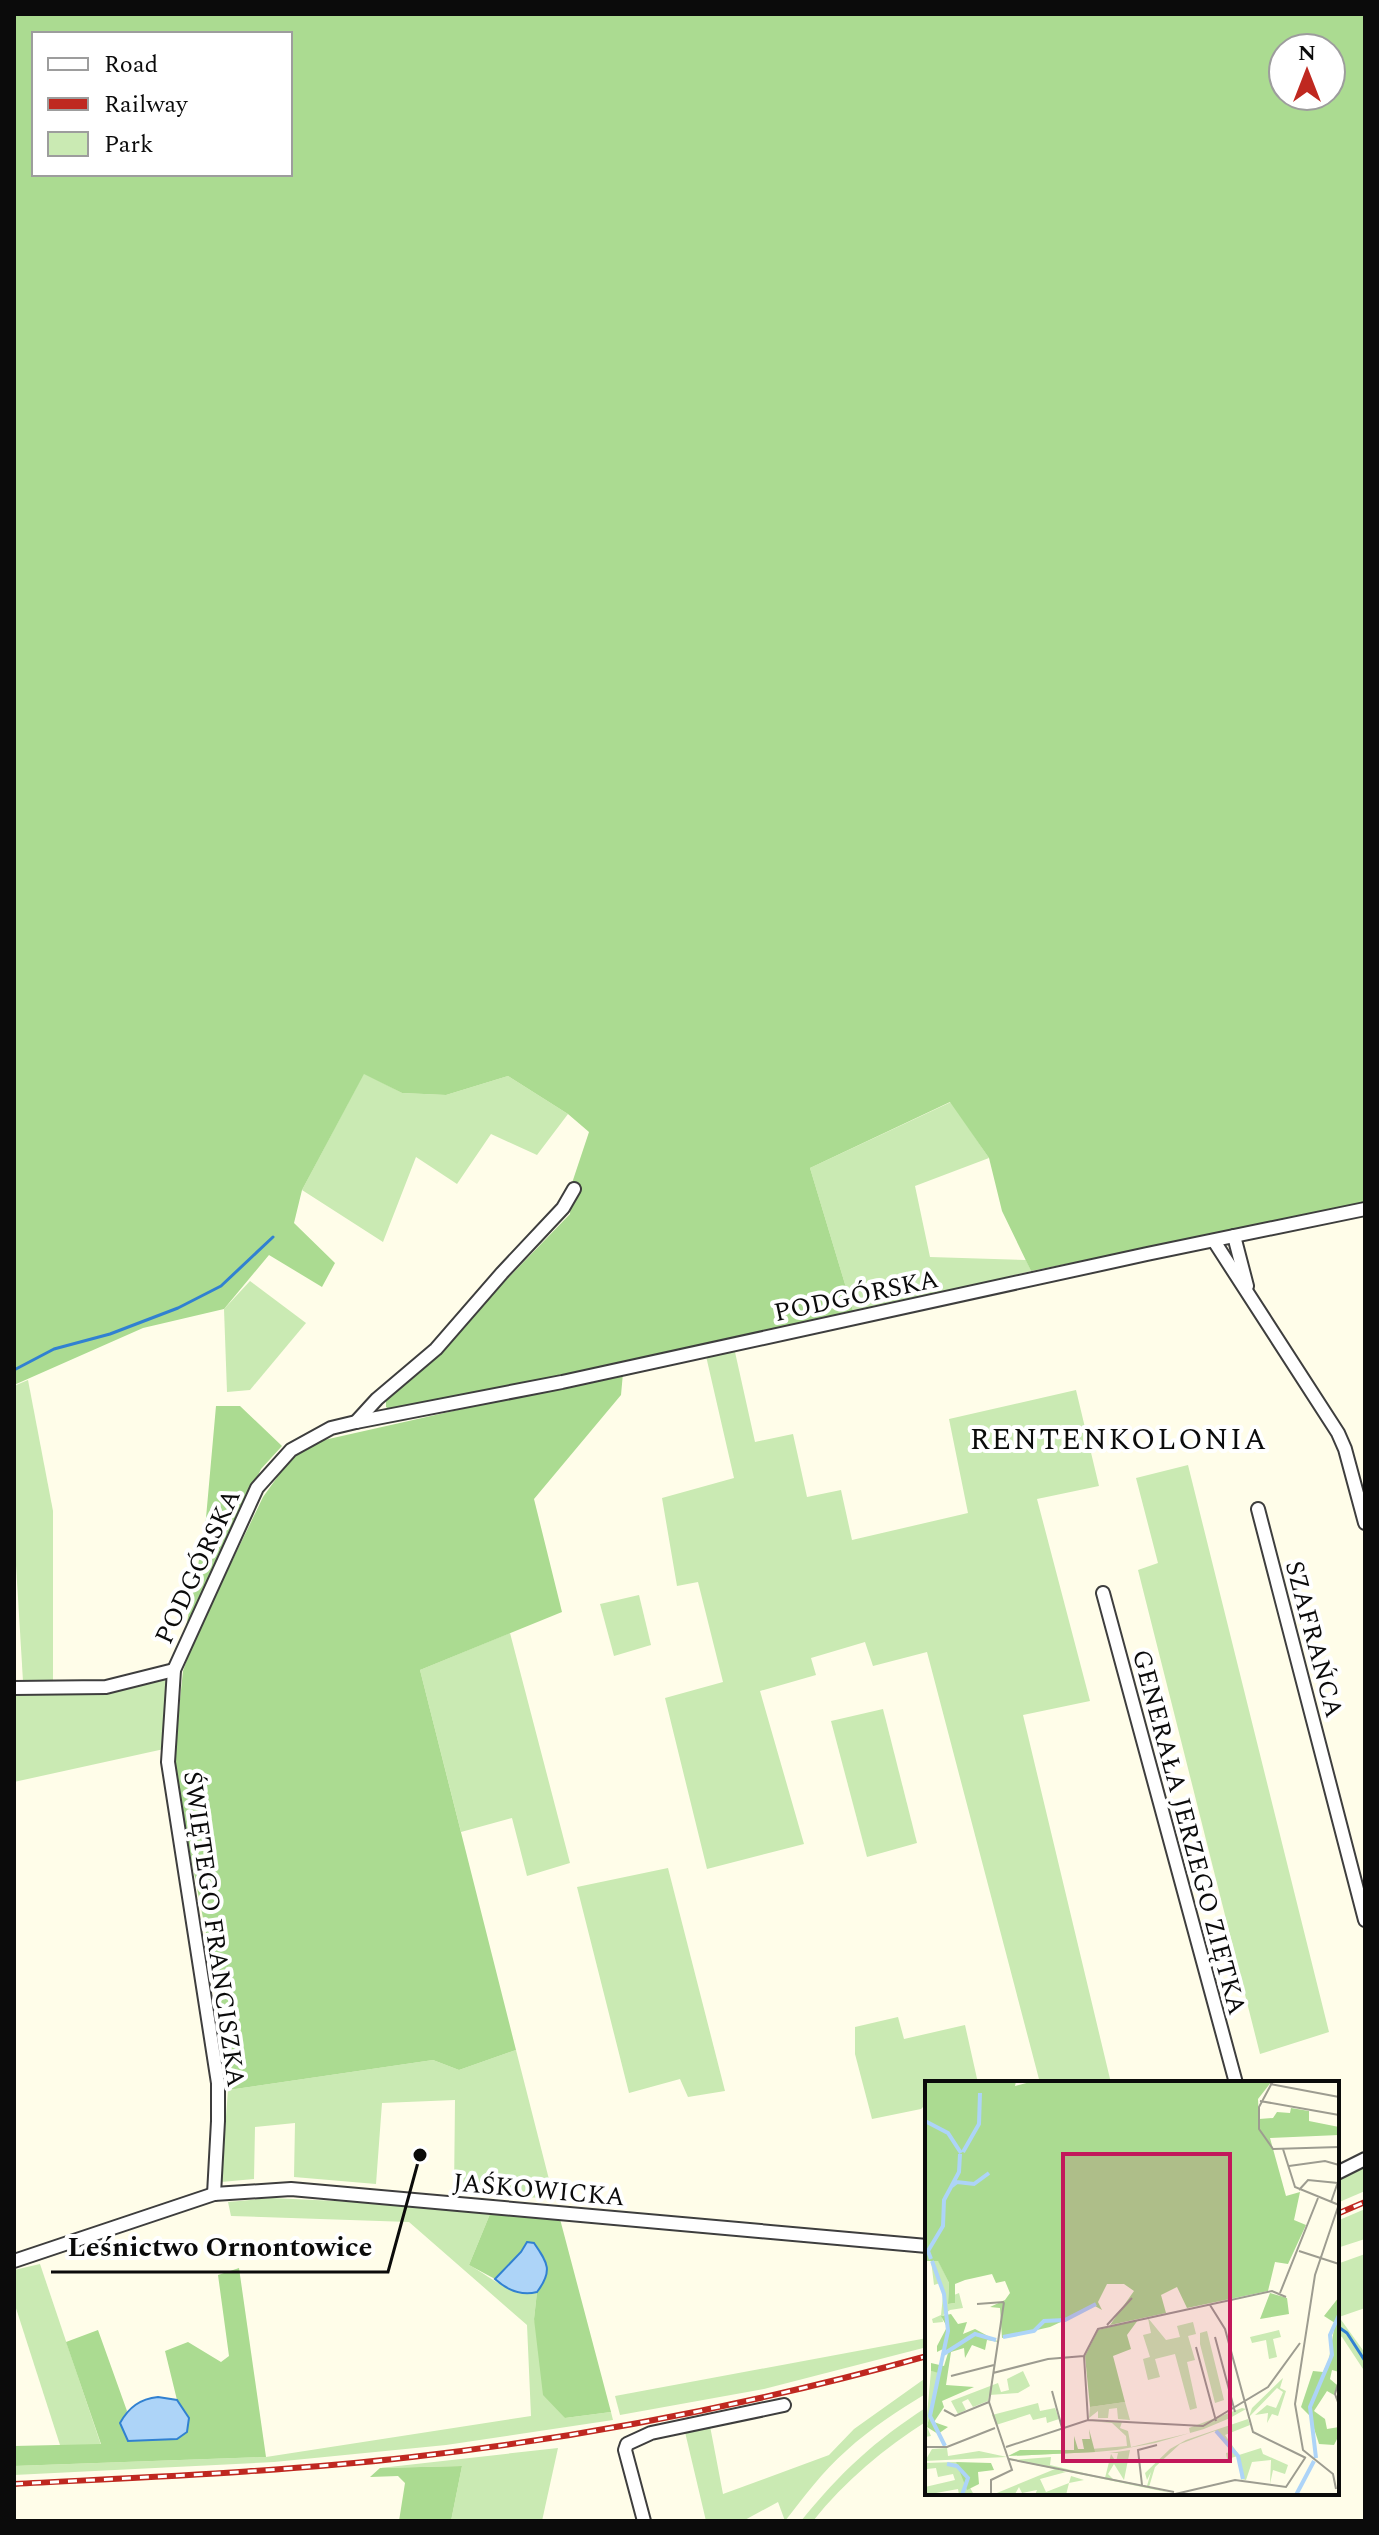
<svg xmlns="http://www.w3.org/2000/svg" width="1379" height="2535" viewBox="0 0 1379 2535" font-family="Spectral,serif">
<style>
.green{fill:#caeab3}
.forest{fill:#abdb91;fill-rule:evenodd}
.water{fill:#add4f8;stroke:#3181d1;stroke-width:2}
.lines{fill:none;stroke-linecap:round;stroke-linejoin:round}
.stream{stroke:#3181d1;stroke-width:3}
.minor-casing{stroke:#3e3e3e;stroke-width:16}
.minor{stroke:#fff;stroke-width:12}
.rail-casing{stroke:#bf2820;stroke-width:6}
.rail{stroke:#fff;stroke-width:3;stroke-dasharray:9;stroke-linecap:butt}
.labels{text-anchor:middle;stroke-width:8;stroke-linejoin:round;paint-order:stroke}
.street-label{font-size:26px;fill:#0b0b0b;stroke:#fff}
.quarter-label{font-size:30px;letter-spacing:2px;fill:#0b0b0b;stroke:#fff}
.inset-river{fill:none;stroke:#add4f8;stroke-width:4}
.inset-road{fill:none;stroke:#9d9c90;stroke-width:2}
.view{fill:#c2185b;fill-opacity:0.15;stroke:#c2185b;stroke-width:4}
.inset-edge{fill:none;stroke:#0b0b0b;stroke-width:4}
.leader{fill:none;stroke:#0b0b0b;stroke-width:3}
.callout-dot{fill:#0b0b0b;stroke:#fff;stroke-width:3}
.callout-label{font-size:28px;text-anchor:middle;font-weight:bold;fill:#0b0b0b;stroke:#fff;stroke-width:8;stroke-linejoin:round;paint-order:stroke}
</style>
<rect width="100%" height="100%" fill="#fffde9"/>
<g class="green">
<path d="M364,1073L402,1093L446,1095L508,1076L568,1114L537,1155L491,1134L457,1184L416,1157L383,1242L302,1190Z"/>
<path d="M951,1102L989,1158L915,1186L930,1257L1026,1260L1031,1271L854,1314L810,1168Z"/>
<path d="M250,1281L306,1323L250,1390L227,1392L224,1309Z"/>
<path d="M735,1352L755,1442L793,1434L807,1497L841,1490L852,1540L968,1513L949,1419L1076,1390L1099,1486L1037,1499L1090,1701L1023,1715L1111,2083H1040L927,1652L873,1666L865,1642L811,1658L816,1675L760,1691L804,1844L707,1869L665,1698L723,1682L698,1582L677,1586L662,1498L734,1478L706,1356Z"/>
<path d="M28,1380L53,1511V1682L23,1681L14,1532V1386Z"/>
<path d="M1188,1465L1329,2032L1260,2054L1138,1570L1158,1563L1136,1478Z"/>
<path d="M639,1595L651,1645L614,1656L600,1604Z"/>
<path d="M510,1633L570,1863L527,1876L512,1818L461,1832L420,1670Z"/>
<path d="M157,1679L168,1680L164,1749L14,1782V1693Z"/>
<path d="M883,1709L917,1843L867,1857L831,1721Z"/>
<path d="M668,1868L725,2091L688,2097L680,2079L629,2093L577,1887Z"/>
<path d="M898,2017L904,2039L965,2025L978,2083H927V2103L921,2109L872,2119L855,2054V2027Z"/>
<path d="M516,2050L554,2199L454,2192L455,2100L382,2103L376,2184L294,2177L295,2123L255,2127L254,2179L221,2182L228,2090L433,2060L459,2070Z"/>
<path d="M1365,2166V2191L1337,2203V2179Z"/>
<path d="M271,2198L380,2203L490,2214L469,2265C490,2276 512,2298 537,2292L534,2319L565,2418L611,2412L613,2420L446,2445L274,2462L14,2475V2466L266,2457L531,2416L527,2325L409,2222L231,2216L228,2202Z"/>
<path d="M1365,2209V2239L1337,2248V2221Z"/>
<path d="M1365,2254V2308L1339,2317L1365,2353V2372L1342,2337L1337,2334V2264Z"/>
<path d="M40,2264L101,2445H60L14,2302V2270Z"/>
<path d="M927,2338V2347L764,2389L620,2415L615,2396Z"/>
<path d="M927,2377V2393C899,2410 871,2428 846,2451C823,2471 804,2497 785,2521L778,2502L743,2521H706L685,2432L710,2426L723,2494L829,2455L854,2429Z"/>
<path d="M927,2407V2421C884,2448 845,2481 813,2521H801C841,2472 874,2441 927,2407Z"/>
<path d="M558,2448L542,2521H451L462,2466L380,2468Z"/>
</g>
<g class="forest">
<path d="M14,14H1365V1204L1031,1271L1002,1211L989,1158L950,1102L810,1168L854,1314L392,1412L386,1407V1399L438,1356L484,1303L570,1214L572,1183L589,1132L568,1114L508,1076L446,1095L402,1093L364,1074L302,1190L294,1223L335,1263L322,1287L269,1255L224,1309L143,1328L14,1385ZM34,34H290V174H34ZM1283,48H1331V96H1283Z"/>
<path d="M623,1373L621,1395L534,1499L562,1612L420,1670L516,2050L459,2070L433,2060L228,2090L212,1963L181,1808L174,1757L183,1671L193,1642L263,1497L291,1458L324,1440Z"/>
<path d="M216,1406H240L282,1446L261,1469L186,1627L205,1529Z"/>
<path d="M490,2214L560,2219L611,2412L565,2418L543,2395L534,2319L537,2292L541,2287L527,2242L521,2252L495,2279L469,2265Z"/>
<path d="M239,2268L266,2457L14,2466V2446L101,2444L66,2342L98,2330L127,2411L120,2423L189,2418L177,2400L165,2351L188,2342L221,2362L229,2356L218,2275Z"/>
<path d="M462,2466L451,2521H399L405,2483L398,2476L370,2477L380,2468Z"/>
</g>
<g class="water">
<path d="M527,2242L534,2243C548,2263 553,2271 537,2292C521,2296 506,2289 495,2279L521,2252Z"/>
<path d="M158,2397L177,2400L189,2418L187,2432L177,2439L128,2441L120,2423C129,2407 140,2399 158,2397Z"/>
</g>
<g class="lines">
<g class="stream">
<path d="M14,1370L54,1349L110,1334L178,1308L221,1286L273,1237"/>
<path d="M1337,2326L1347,2333L1365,2361"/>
</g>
<g class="minor-casing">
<g id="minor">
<path d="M1234,1236L1247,1286"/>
<path d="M1214,1241L1338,1433L1345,1449L1365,1523"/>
<path d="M356,1422L377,1399L436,1349L502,1273L563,1208L574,1189"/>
<path d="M1258,1509L1365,1920"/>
<path d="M1103,1593L1236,2083"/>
<path d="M14,1688L106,1687L174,1670"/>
<path d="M1337,2173L1365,2159"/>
<path d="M214,2194L218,2121V2083L168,1762L174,1670L257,1488L291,1450L331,1428L356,1422L562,1382L1147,1254L1365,1209"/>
<path d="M14,2261L214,2194L291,2189L927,2246"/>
<path d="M644,2521L625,2450L627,2444L651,2433L784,2405"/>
</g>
</g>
<use href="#minor" class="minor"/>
<g class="rail-casing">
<g id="rail">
<path d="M1337,2214L1365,2202"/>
<path d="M14,2484C147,2477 280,2472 412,2457C586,2437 758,2403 927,2356"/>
</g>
</g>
<use href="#rail" class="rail"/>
</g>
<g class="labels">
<g class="street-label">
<text transform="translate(856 1295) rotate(-12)" y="9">PODGÓRSKA</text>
<text transform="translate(197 1566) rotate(-65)" y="9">PODGÓRSKA</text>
<text transform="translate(1315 1639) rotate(75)" y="9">SZAFRAŃCA</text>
<text transform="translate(1190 1832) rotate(75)" y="9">GENERAŁA JERZEGO ZIĘTKA</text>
<text transform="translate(215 1929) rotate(82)" y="9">ŚWIĘTEGO FRANCISZKA</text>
<text transform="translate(539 2189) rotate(5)" y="9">JAŚKOWICKA</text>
</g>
<g class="quarter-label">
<text x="1119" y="1449">RENTENKOLONIA</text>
</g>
</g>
<g transform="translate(925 2081)">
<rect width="414" height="414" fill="#fffde9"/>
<path d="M6,179H13L24,202L23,223L30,222L29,214L34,212L38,227L25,229L17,235L18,241L8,242L7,238L16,234L18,215L15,202L9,204ZM223,237L241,259L255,256L252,245L268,241L271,253L263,255L270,279L262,281L272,327L265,329L250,273L230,278L235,296L223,299L218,278L225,276L218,254L226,252ZM354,249L356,256L348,258L352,276L344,278L341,259L327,262L325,256ZM282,250L299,319L290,322L275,263V252ZM6,290L14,291L2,346L6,355L0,356ZM98,290L105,305L93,312L64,314L63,320L48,326L43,318L37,321L41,329L33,333L26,320L73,302L76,311L84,309L82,298ZM358,297L355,307L361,310L353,335L347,333L342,342L343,332L330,334L342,324L351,327L358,311L352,307L324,336L327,327ZM200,321L205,339L193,338L192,327L184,328L183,337H173V330L164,337L165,326ZM113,322L115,330L130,327L134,338L122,342L121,336L108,339L105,333L71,344L67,334ZM317,327L321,328L305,337L279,348L230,362L192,369L171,371L83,375L202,365L201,355L187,342L165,340L197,341L195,347L203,350L206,366L265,352L264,347ZM323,338L325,344L300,354L314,374L336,367L338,373L363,384L360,393L348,389L345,403L346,379L327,381L321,399L316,398L313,375L302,378L301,372L309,370L290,350L255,363L230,386L224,406L246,412L86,379L126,376L125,384L180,397L186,373L191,381L193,372H184L205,369L199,399L189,383L183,393L188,398L222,405L226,391L222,399L220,392L245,368L261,359ZM22,367L23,375L54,370L82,376L0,380L7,368ZM31,381L49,414H34L33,408L0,414V406L30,399L28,393L13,396L11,387L2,388L0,382ZM130,388L141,391L115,398L121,411L144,402L146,395L159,399L144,402L141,414H110L112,409L97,412L94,406L90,413L67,414Z" fill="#caeab3"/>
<path d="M0,0H91L90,5L109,0H347L333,18L334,38L348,37L352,31L365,32L366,27L384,30V40L414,46V54L345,57L361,115L375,111L369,139L381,144L363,183L350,181L343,210L262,227L252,206L236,214L241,232L185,244L209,210L199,203H182L173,221L177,229L170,225L125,246L77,257L75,227L65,226L80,219L85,212L80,200L71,202L67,193L40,199L30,203V222L23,223L24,202L13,180H0ZM345,212L362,217L364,233L335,238ZM414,216V291L407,289L405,298L412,304L409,314L402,310L389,330L400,338L402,348L414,346V354L409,364L394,363L385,335L376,326L388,290L398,291L404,278L410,242L399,235ZM26,233L33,243L42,241L38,253L50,248L74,261L62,259L60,269L47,264L40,277L39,267L26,271L21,304L49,306L17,320L19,326L9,341L23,346L13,353L2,346L14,292L6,290V282L19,285L23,272L20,267L12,271V265L22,246L16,235ZM213,239L202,254L206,268L188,275L200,321L165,326L160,275L173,249ZM164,348L170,371L83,375L95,369H149V355L153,368H159L157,358H165ZM31,381L66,382L69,389L53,391L54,403L42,409Z" fill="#abdb91"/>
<path class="inset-river" d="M0,40L23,52L36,72M38,71L54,43L55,12M27,105L32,101L49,103L64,92M6,178L3,170L18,145L19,119L34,91L35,73M7,180L19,213L23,250L5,335L20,365M78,256L109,250L119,240L140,239L171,223M17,274L50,253L71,259M291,350L313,375L318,398M391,377L385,326L407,274L405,254L414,234M22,383L32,385L43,397L37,414M371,414L389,380"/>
<path class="inset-road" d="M348,0L334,26V48L348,68L414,66M345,3L414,16M335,20L414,34M358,68L370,106L414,124M364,85L400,80L414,84M374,109L383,99L413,102M406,121L414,98M374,170L414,183M355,212L393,117M52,223L79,221M285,224L300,248L328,351L381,377M182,244L207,217M290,256L310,331M271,266L291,340M68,292L123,278L159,275M26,295L69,284M414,299L410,313L414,324M127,310L137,347M19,329L30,335L64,321M163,339L159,275L173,248L347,210L361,216M0,366H22L70,347M81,366L163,339L278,345L343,306L375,262M84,378L249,411M217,404L213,369L232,364M411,408L408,393L378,369L370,323L390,194L414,123M66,414V399L87,389L64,321L79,221M246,414L310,399L361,406L380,377"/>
<path class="view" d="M138,73H305V380H138Z"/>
<rect width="414" height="414" class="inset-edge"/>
</g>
<path class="leader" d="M420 2155L388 2272H51"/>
<circle class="callout-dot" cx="420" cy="2155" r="8"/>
<g class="callout-label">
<text x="220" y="2256">Leśnictwo Ornontowice</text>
</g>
<rect width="1379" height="2535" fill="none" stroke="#0b0b0b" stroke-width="32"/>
<rect x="32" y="32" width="260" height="144" fill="#ffffff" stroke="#9d9d9d" stroke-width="2"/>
<rect x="48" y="58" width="40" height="12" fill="#ffffff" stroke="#9d9d9d" stroke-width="2"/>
<text x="104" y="72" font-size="24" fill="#0b0b0b">Road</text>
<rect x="48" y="98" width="40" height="12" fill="#bf2820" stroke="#9d9d9d" stroke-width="2"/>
<text x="104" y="112" font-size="24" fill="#0b0b0b">Railway</text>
<rect x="48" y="132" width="40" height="24" fill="#caeab3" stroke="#9d9d9d" stroke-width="2"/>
<text x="104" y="152" font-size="24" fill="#0b0b0b">Park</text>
<g transform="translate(1307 72)"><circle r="38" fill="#ffffff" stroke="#9d9d9d" stroke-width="2"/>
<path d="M0-6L14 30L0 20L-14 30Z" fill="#bf2820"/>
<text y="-12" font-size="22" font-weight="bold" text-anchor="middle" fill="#0b0b0b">N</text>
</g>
</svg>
